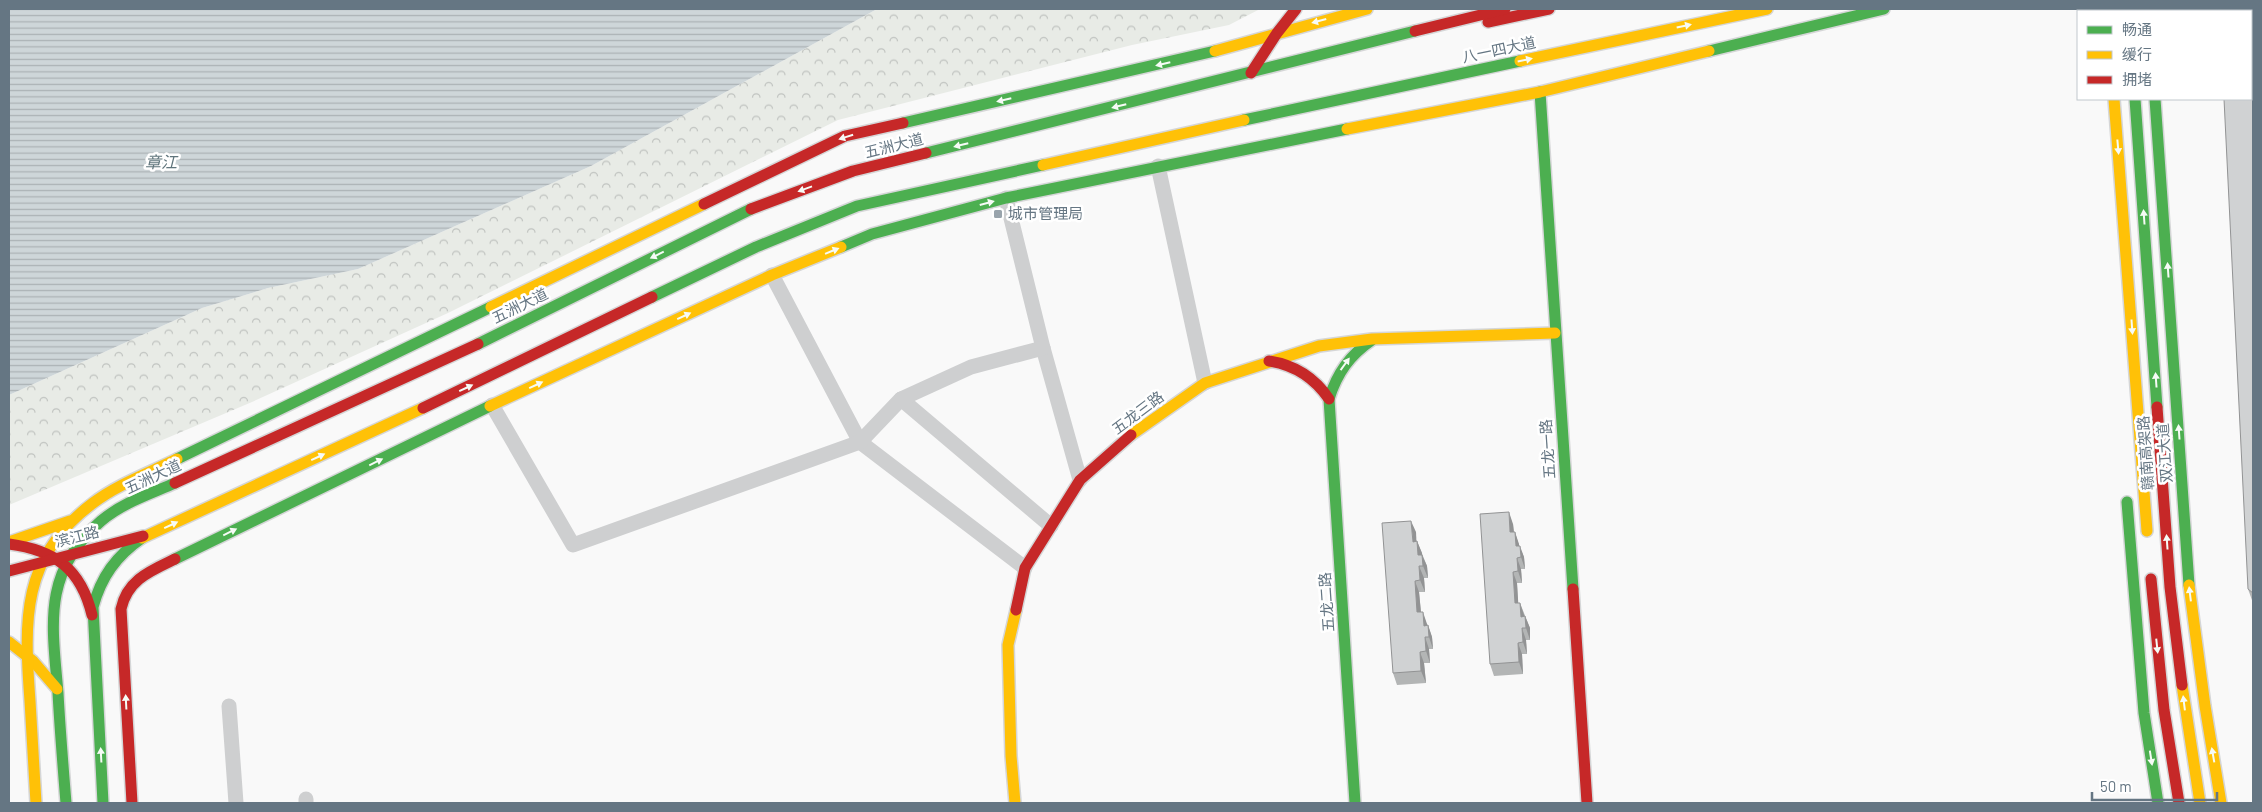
<svg xmlns="http://www.w3.org/2000/svg" width="2262" height="812" viewBox="0 0 2262 812" font-family="Barlow,'Noto Sans SC',sans-serif">
<style>
.forest{fill:url(#forest-crowns)}
.water{fill:url(#water-rules)}
.lines{fill:none;stroke-linecap:round;stroke-linejoin:round}
.fast-casing{stroke:#d5d6d7;stroke-width:14}
.slow-casing{stroke:#d5d6d7;stroke-width:14}
.jam-casing{stroke:#d5d6d7;stroke-width:14}
.street{stroke:#cecfd0;stroke-width:15}
.fast{stroke:#4caf50;stroke-width:11}
.slow{stroke:#ffc107;stroke-width:11}
.jam{stroke:#c62828;stroke-width:11}
.wall{fill:#b3b5b5}
.shaded-wall{fill:#929394}
.building{fill:#d0d2d3;stroke:#929394}
.oneway{fill:#f6fbf6}
.poi-dot{fill:#99a4ac;stroke:#fff;stroke-width:2}
.labels{text-anchor:middle;stroke-width:5;stroke-linejoin:round;paint-order:stroke}
.street-label{font-size:15px;fill:#657683;stroke:#fff}
.poi-label{font-size:15px;fill:#657683;stroke:#fff;text-anchor:start}
.water-label{font-size:16px;font-style:italic;fill:#60757c;stroke:#fff}
</style>
<defs>
<pattern id="forest-crowns" width="20" height="18" patternUnits="userSpaceOnUse" patternTransform="scale(1.25)"><rect width="20" height="18" fill="#e8ebe6"/><path d="M2 6a3 3 0 1 1 6 0M12 15a3 3 0 1 1 6 0" fill="none" stroke="#c0c3c0"/></pattern>
<pattern id="water-rules" width="6" height="5" patternUnits="userSpaceOnUse" patternTransform="scale(1.25)"><rect width="6" height="5" fill="#ced6d9"/><path d="M0 2.5h6" fill="none" stroke="#abb2b5"/></pattern>
</defs>
<rect width="100%" height="100%" fill="#f9f9f9"/>
<path class="forest" d="M877,9H1260L1229,25L1132,45L838,120L448,313L252,402L9,505V395L202,308L268,288L358,269L591,166Z"/>
<path class="water" d="M9,9H877L591,166L358,269L268,288L202,308L9,395Z"/>
<g class="lines">
<g class="fast-casing">
<g id="fast">
<path d="M1709,51L1884,9"/>
<path d="M1540,92L1573,589"/>
<path d="M2135,99L2157,407"/>
<path d="M2155,99L2189,585"/>
<path d="M1244,120L1520,61"/>
<path d="M903,123L1215,51"/>
<path d="M926,153L1415,31"/>
<path d="M841,247L872,234L1006,198L1347,129"/>
<path d="M652,297L756,247L857,206L1043,165"/>
<path d="M478,344L751,209"/>
<path d="M177,459L491,307"/>
<path d="M2127,502L2144,713L2158,803"/>
<path d="M175,559L490,406"/>
<path d="M66,803C63,766 60,730 58,693C52,624 42,572 101,521C122,503 150,494 175,483"/>
<path d="M103,803L93,607C101,577 116,556 142,538"/>
<path d="M1355,803L1329,399C1337,373 1350,355 1372,340"/>
</g>
</g>
<g class="slow-casing">
<g id="slow">
<path d="M2129,9V11"/>
<path d="M2148,9V11"/>
<path d="M1215,51L1367,9"/>
<path d="M1520,61L1767,9"/>
<path d="M2114,99L2147,531"/>
<path d="M1347,129L1540,92L1709,51"/>
<path d="M1043,165L1244,120"/>
<path d="M491,307L704,204"/>
<path d="M490,406L772,275L841,247"/>
<path d="M1131,435L1205,383L1319,346L1372,339L1555,333"/>
<path d="M142,538L423,408"/>
<path d="M9,542L70,521"/>
<path d="M2189,585L2205,706L2221,803"/>
<path d="M9,642L33,661L57,689"/>
<path d="M2182,685L2200,803"/>
<path d="M36,803C34,769 32,735 30,701C24,620 21,557 93,503C118,484 149,473 177,459"/>
<path d="M1015,803L1011,756L1008,645L1016,610"/>
</g>
</g>
<g class="jam-casing">
<g id="jam">
<path d="M2091,9V11"/>
<path d="M1488,22L1549,9"/>
<path d="M1415,31L1505,9"/>
<path d="M1251,73L1277,33L1296,9"/>
<path d="M704,204L845,136L903,123"/>
<path d="M751,209L853,171L926,153"/>
<path d="M1269,361C1295,365 1314,377 1329,399"/>
<path d="M2157,407L2170,587L2182,685"/>
<path d="M423,408L652,297"/>
<path d="M175,483L478,344"/>
<path d="M9,544C55,550 81,569 92,615"/>
<path d="M9,571L143,536"/>
<path d="M2151,579L2164,710L2179,803"/>
<path d="M1573,589L1587,803"/>
<path d="M1016,610L1025,568L1080,480L1131,435"/>
<path d="M132,803L121,609C127,580 150,571 175,559"/>
</g>
</g>
<g class="street">
<path d="M1158,166L1205,383"/>
<path d="M1006,198L1043,348L1080,480"/>
<path d="M772,275L860,442L1025,568"/>
<path d="M901,399L1051,526"/>
<path d="M492,405L573,545L860,442L901,399L971,367L1043,348"/>
<path d="M229,706L236,803"/>
<path d="M306,799V803"/>
</g>
<use href="#fast" class="fast"/>
<use href="#slow" class="slow"/>
<use href="#jam" class="jam"/>
</g>
<g class="wall">
<path d="M2253,60V603L2248,589Z"/>
<path d="M1513,524L1514,532H1515L1519,546L1524,557L1525,569H1521L1522,583H1517L1518,603H1520L1530,628V640H1526L1527,654H1522L1523,674L1494,676L1490,664Z"/>
<path d="M1416,532V541H1417L1427,566L1428,578H1424L1425,592H1419L1421,612L1427,625H1428L1432,637L1433,649H1429L1430,663H1424L1426,683L1397,685L1393,673Z"/>
</g>
<g class="shaded-wall">
<path d="M1509,512L1513,524L1515,544L1510,532Z"/>
<path d="M1411,521L1416,532L1417,553L1413,542Z"/>
<path d="M1515,532L1519,544L1520,558L1516,546Z"/>
<path d="M1417,541L1422,553L1423,567L1418,555Z"/>
<path d="M1520,546L1524,557L1525,569L1521,557Z"/>
<path d="M1422,555L1427,566L1428,578L1423,566Z"/>
<path d="M1517,558L1521,569L1522,583L1518,571Z"/>
<path d="M1419,566L1424,578L1425,592L1420,580Z"/>
<path d="M1513,572L1517,583L1519,615L1515,603Z"/>
<path d="M1415,581L1419,592L1422,624L1417,612Z"/>
<path d="M1520,603L1524,615L1525,628L1521,617Z"/>
<path d="M1423,612L1427,624L1428,637L1424,626Z"/>
<path d="M1525,616L1530,628V640L1526,628Z"/>
<path d="M1428,625L1432,637L1433,649L1429,637Z"/>
<path d="M1522,628L1526,640L1527,654L1523,642Z"/>
<path d="M1425,637L1429,649L1430,663L1426,651Z"/>
<path d="M1518,643L1522,654L1523,674L1519,662Z"/>
<path d="M1420,652L1424,663L1426,683L1421,671Z"/>
</g>
<g class="building">
<path d="M2253,60V593L2248,589L2224,99H2251V63Z"/>
<path d="M1509,512L1510,532H1515L1516,546H1520L1521,557L1517,558L1518,571L1513,572L1515,603H1520L1521,617L1525,616L1526,628H1522L1523,642L1518,643L1519,662L1490,664L1480,514Z"/>
<path d="M1411,521L1413,542L1417,541L1418,555H1422L1423,566H1419L1420,580L1415,581L1417,612H1423L1424,626L1428,625L1429,637H1425L1426,651L1420,652L1421,671L1393,673L1382,523Z"/>
</g>
<defs><path id="oneway-solid" d="M-6-.8H1V-3.2L6.5 0L1 3.2V.8H-6Z" transform="scale(1.25)"/></defs>
<g class="oneway">
<use href="#oneway-solid" transform="translate(1319 21) rotate(165)"/>
<use href="#oneway-solid" transform="translate(1684 26) rotate(-12)"/>
<use href="#oneway-solid" transform="translate(1525 60) rotate(-12)"/>
<use href="#oneway-solid" transform="translate(1163 64) rotate(167)"/>
<use href="#oneway-solid" transform="translate(1004 100) rotate(167)"/>
<use href="#oneway-solid" transform="translate(1119 106) rotate(166)"/>
<use href="#oneway-solid" transform="translate(846 137) rotate(162)"/>
<use href="#oneway-solid" transform="translate(961 145) rotate(166)"/>
<use href="#oneway-solid" transform="translate(2118 147) rotate(85)"/>
<use href="#oneway-solid" transform="translate(805 189) rotate(160)"/>
<use href="#oneway-solid" transform="translate(987 203) rotate(-15)"/>
<use href="#oneway-solid" transform="translate(2144 217) rotate(-94)"/>
<use href="#oneway-solid" transform="translate(832 251) rotate(-22)"/>
<use href="#oneway-solid" transform="translate(657 255) rotate(154)"/>
<use href="#oneway-solid" transform="translate(2168 270) rotate(-94)"/>
<use href="#oneway-solid" transform="translate(684 316) rotate(-25)"/>
<use href="#oneway-solid" transform="translate(2132 327) rotate(86)"/>
<use href="#oneway-solid" transform="translate(1345 364) rotate(-54)"/>
<use href="#oneway-solid" transform="translate(2156 380) rotate(-94)"/>
<use href="#oneway-solid" transform="translate(536 385) rotate(-25)"/>
<use href="#oneway-solid" transform="translate(466 388) rotate(-25)"/>
<use href="#oneway-solid" transform="translate(2179 432) rotate(-94)"/>
<use href="#oneway-solid" transform="translate(318 457) rotate(-25)"/>
<use href="#oneway-solid" transform="translate(376 462) rotate(-26)"/>
<use href="#oneway-solid" transform="translate(171 525) rotate(-25)"/>
<use href="#oneway-solid" transform="translate(230 532) rotate(-26)"/>
<use href="#oneway-solid" transform="translate(2167 542) rotate(-94)"/>
<use href="#oneway-solid" transform="translate(2190 594) rotate(-97)"/>
<use href="#oneway-solid" transform="translate(2157 646) rotate(84)"/>
<use href="#oneway-solid" transform="translate(126 702) rotate(-93)"/>
<use href="#oneway-solid" transform="translate(2184 703) rotate(-97)"/>
<use href="#oneway-solid" transform="translate(101 755) rotate(-93)"/>
<use href="#oneway-solid" transform="translate(2213 755) rotate(-100)"/>
<use href="#oneway-solid" transform="translate(2151 758) rotate(81)"/>
</g>
<rect class="poi-dot" x="993" y="209" width="10" height="10" rx="2.5"/>
<g class="labels">
<g class="street-label">
<text transform="translate(1499 50) rotate(-12)" y="5">八一四大道</text>
<text transform="translate(894 146) rotate(-14)" y="5">五洲大道</text>
<text transform="translate(520 306) rotate(-26)" y="5">五洲大道</text>
<text transform="translate(1138 413) rotate(-37)" y="5">五龙三路</text>
<text transform="translate(1548 449) rotate(-94)" y="5">五龙一路</text>
<text transform="translate(2146 453) rotate(-94)" y="5">赣南高架路</text>
<text transform="translate(2165 453) rotate(-94)" y="5">双江大道</text>
<text transform="translate(153 477) rotate(-25)" y="5">五洲大道</text>
<text transform="translate(77 537) rotate(-14)" y="5">滨江路</text>
<text transform="translate(1327 602) rotate(-94)" y="5">五龙二路</text>
</g>
<g class="poi-label">
<text x="1008" y="219">城市管理局</text>
</g>
<g class="water-label">
<text x="161" y="168">章江</text>
</g>
</g>
<rect width="2262" height="812" fill="none" stroke="#657683" stroke-width="20"/>
<rect x="2077" y="10" width="175" height="90" fill="#ffffff" stroke="#c1c8cd"/>
<rect x="2087" y="26" width="25" height="8" fill="#4caf50" stroke="#c1c8cd"/>
<text x="2122" y="35" font-size="15" fill="#657683">畅通</text>
<rect x="2087" y="51" width="25" height="8" fill="#ffc107" stroke="#c1c8cd"/>
<text x="2122" y="60" font-size="15" fill="#657683">缓行</text>
<rect x="2087" y="76" width="25" height="8" fill="#c62828" stroke="#c1c8cd"/>
<text x="2122" y="85" font-size="15" fill="#657683">拥堵</text>
<path d="M2092 792v8h125v-8" fill="none" stroke="#657683" stroke-width="2.5"/>
<text x="2100" y="792" font-size="15" fill="#657683" stroke="#ffffff" stroke-width="4" paint-order="stroke">50 m</text>
</svg>
